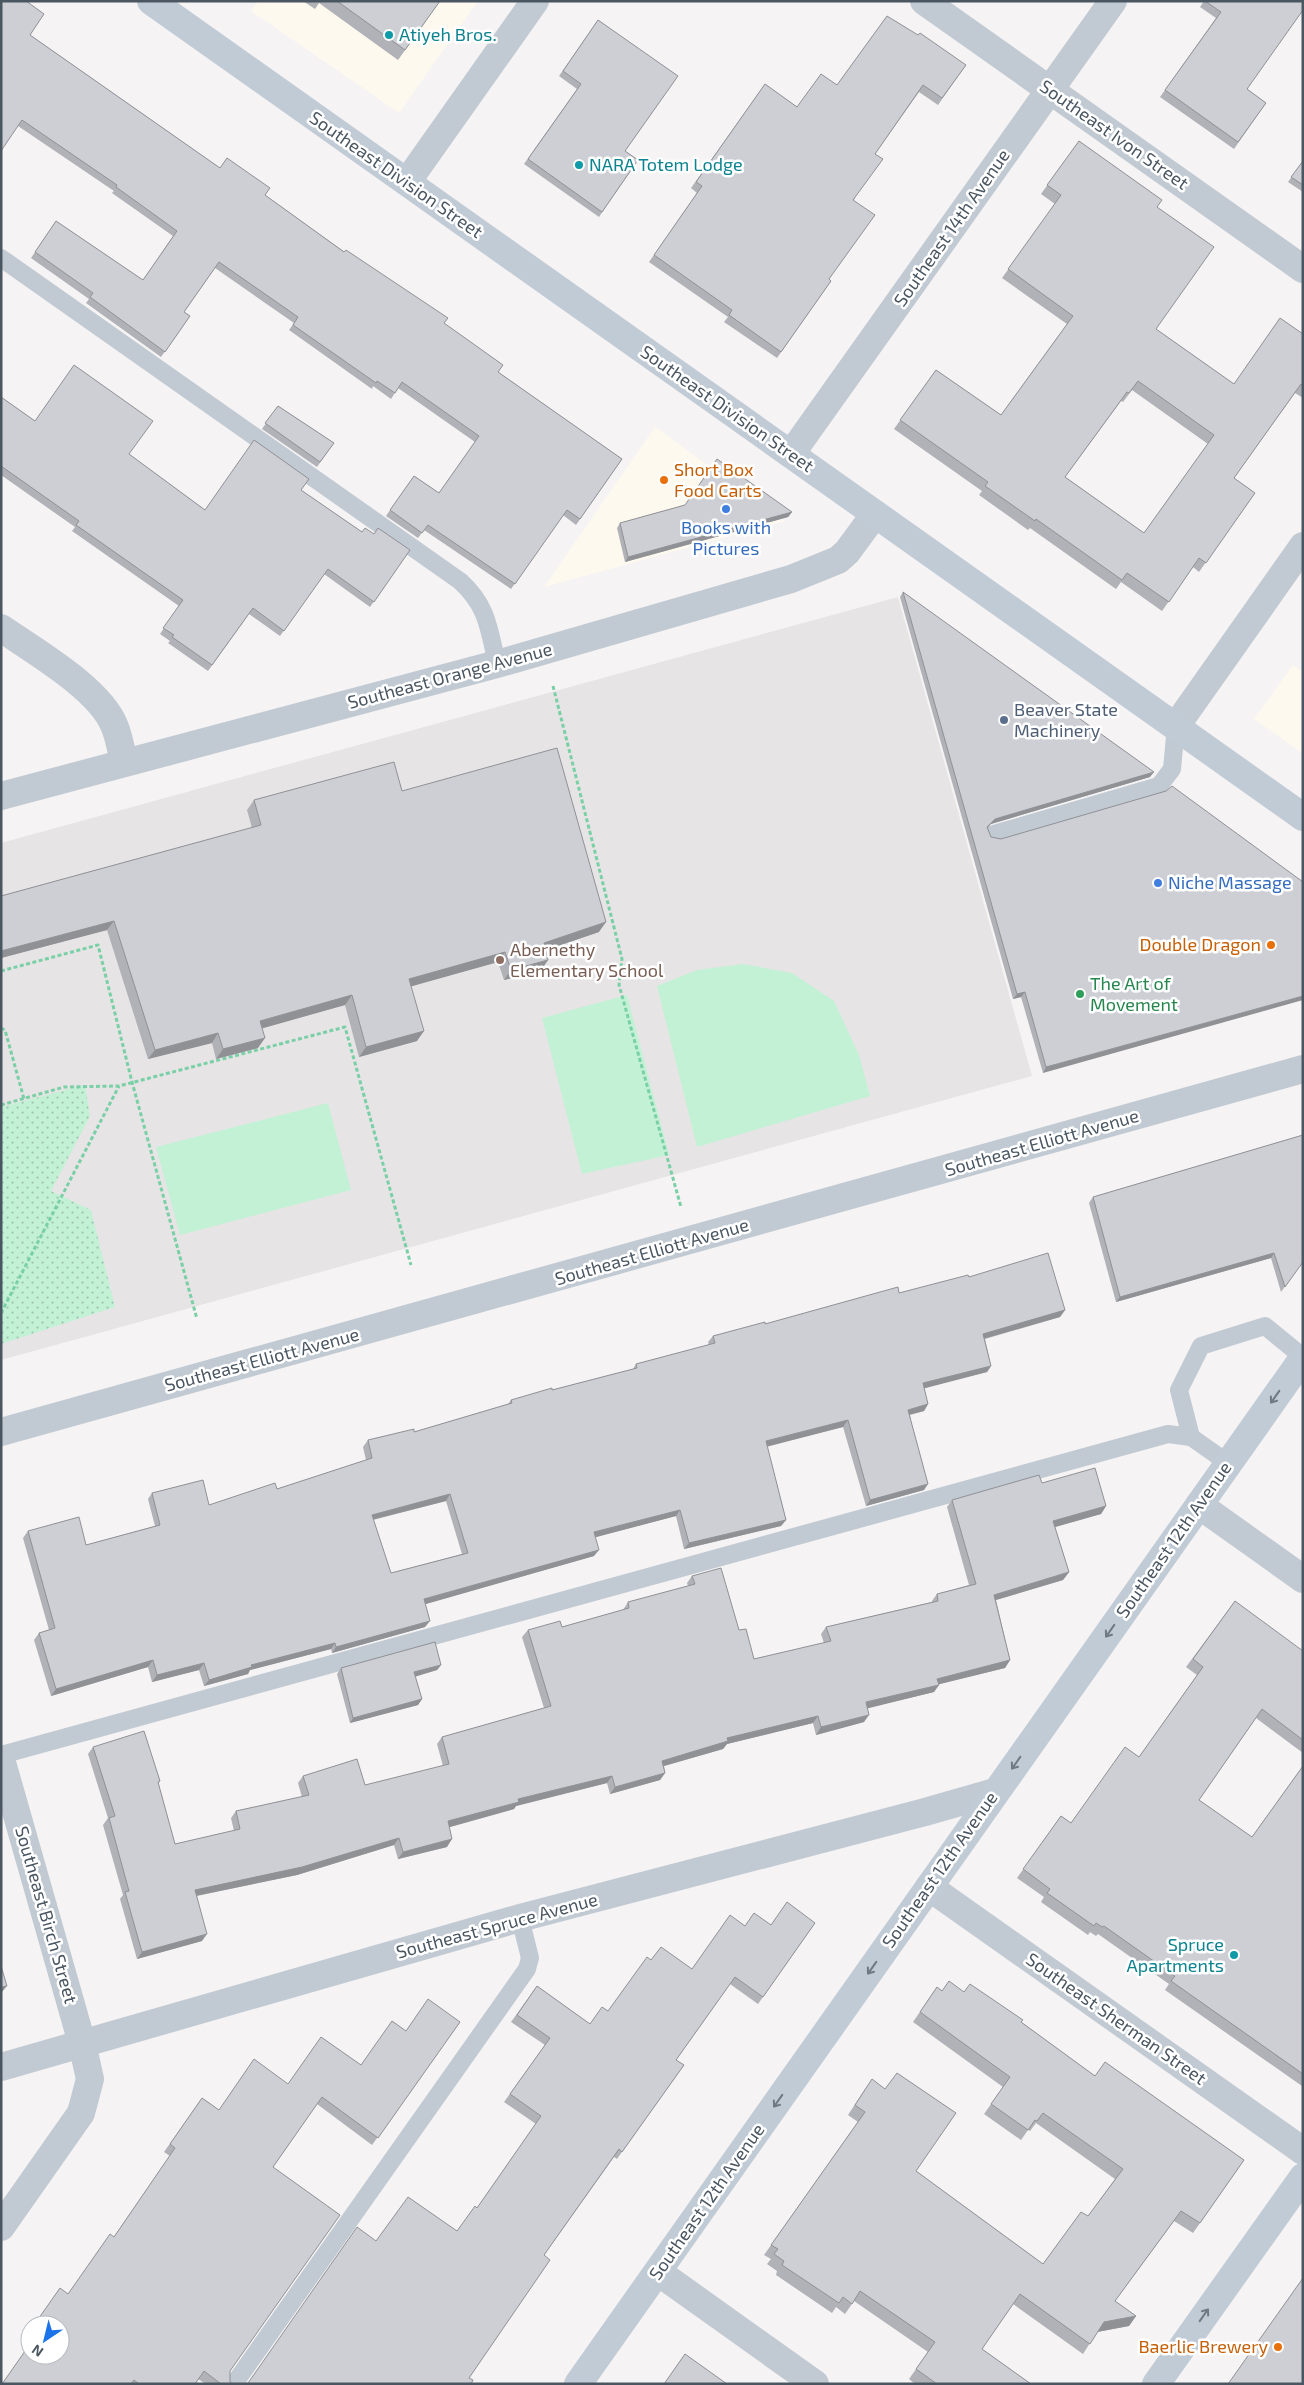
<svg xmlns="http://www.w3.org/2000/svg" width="1304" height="2385" viewBox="0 0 1304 2385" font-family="'Exo 2',sans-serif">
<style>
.commercial{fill:#fdf9ef}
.education{fill:#e6e4e5}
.grass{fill:#c3f1d5}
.park{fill:url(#park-dots)}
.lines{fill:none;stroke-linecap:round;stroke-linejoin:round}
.path{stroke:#7ad0a6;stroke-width:3;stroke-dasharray:4 2.5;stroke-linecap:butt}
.lane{stroke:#c1cad2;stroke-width:18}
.street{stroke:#c1cad2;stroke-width:28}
.secondary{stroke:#c1cbd6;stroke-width:28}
.wall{fill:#b0b2b7;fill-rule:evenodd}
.shaded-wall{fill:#909195}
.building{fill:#cdcfd5;stroke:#909195;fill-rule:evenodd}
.oneway{stroke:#6e7984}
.culture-dot{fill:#0f9aa8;stroke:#fff;stroke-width:2}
.food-dot{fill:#e8710a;stroke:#fff;stroke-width:2}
.shop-dot{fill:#3f7fe0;stroke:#fff;stroke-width:2}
.service-dot{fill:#5c6f8a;stroke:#fff;stroke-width:2}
.education-dot{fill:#8d6e63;stroke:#fff;stroke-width:2}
.leisure-dot{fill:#2e9e5b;stroke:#fff;stroke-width:2}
.labels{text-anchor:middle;stroke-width:5;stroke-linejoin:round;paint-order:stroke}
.culture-label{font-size:18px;fill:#0d838f;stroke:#fff;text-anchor:start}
.street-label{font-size:18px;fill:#4a5661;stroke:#fff}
.food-label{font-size:18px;fill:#c56008;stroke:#fff;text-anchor:end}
.shop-label{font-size:18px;fill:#366cbe;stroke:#fff}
.service-label{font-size:18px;fill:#4e5e75;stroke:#fff;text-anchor:start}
.education-label{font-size:18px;fill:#785e54;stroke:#fff;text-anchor:start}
.leisure-label{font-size:18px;fill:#27864d;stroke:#fff;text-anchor:start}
</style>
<defs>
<pattern id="park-dots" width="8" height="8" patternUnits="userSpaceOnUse" patternTransform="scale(1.25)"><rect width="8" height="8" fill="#c3f1d5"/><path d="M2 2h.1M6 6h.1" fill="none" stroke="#a0c6b0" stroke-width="1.8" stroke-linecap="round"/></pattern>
</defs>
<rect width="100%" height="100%" fill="#f5f3f3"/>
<g class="commercial">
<path d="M258,1H478L399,113L251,11Z"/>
<path d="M655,427L785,521L544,587Z"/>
<path d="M1293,665L1303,672V754L1254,719Z"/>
</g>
<path class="education" d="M898,597L1032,1076L1,1360V843Z"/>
<g class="grass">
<path d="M743,964L792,973L834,1001L859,1055L870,1096L697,1147L657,986L697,970Z"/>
<path d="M627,995L669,1155L582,1174L542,1018Z"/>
<path d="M328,1103L351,1190L180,1235L156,1147Z"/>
</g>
<path class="park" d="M85,1085L90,1116L51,1191L91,1210L115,1307L1,1344V1107Z"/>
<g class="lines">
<g class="path">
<path d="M553,686L622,959L619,985L681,1207"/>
<path d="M1,971L98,945L132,1082L197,1319"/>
<path d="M1,1028L5,1030L24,1099"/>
<path d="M1,1105L64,1087L119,1086L345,1027L411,1265"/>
<path d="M1,1313L119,1086"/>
</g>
<g class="lane">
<path d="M1,258L460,581C488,606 489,630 497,664"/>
<path d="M994,834L1159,786L1172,769L1176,726"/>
<path d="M1191,1437L1179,1390L1201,1346L1265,1326L1303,1357"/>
<path d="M1,1755L1168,1434L1191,1437L1228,1463"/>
<path d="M234,2384L527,1969L530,1958L520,1918"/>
</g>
<g class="street">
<path d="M924,1L1303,269"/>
<path d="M407,182L535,1"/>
<path d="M791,454L1113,1"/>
<path d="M1,628C34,651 99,688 114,725C119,736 121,750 124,762"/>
<path d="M1176,726L1303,546"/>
<path d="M1,796L497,664L791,579L838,560L847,552L875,514"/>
<path d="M1,1432L1303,1069"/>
<path d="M1199,1505L1303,1579"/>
<path d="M1,1759L82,2043L90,2079L81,2113L1,2227"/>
<path d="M929,1887L1303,2151"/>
<path d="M1,2067L520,1918L925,1812L995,1792"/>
<path d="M658,2272L815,2384"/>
</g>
<g class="secondary">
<path d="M151,1L1303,817"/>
<path d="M578,2384L1303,1358"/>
<path d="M1156,2384L1303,2177"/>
</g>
</g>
<g class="wall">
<path d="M303,1H440L398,60L319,3L315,9Z"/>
<path d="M1204,1H1303L1247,89L1266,103L1234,149L1160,97L1216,18L1200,7Z"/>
<path d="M598,20L625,151L638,160L599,217L524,164L577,89L559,76Z"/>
<path d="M30,35L220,168L265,195L444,323L498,372L622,459L576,525L563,515L511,589L424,530L418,538L386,516L414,476L439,493L475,442L398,388L391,399L373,386L372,389L289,330L294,323L215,268L184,312L190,316L161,357L86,303L89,299L31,258L56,221L143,280L173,236L112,193L114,191L18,126Z"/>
<path d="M966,65L938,105L919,92L875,154L854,200L829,279L831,281L777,358L724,322L728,317L649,262L697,193L691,188L765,84L797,107L837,85Z"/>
<path d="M1079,141L1157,207L1156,329L1234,384L1303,334V398L1295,393L1234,478L1255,493L1199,572L1193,567L1162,611L1121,582L1116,589L1030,528L1028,530L979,495L982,491L894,429L936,370L1001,415L1067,324L1002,278L1055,204L1041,194ZM1132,390L1208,444L1144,533L1065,477L1121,401L1123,402Z"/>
<path d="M1303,161V192L1288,182Z"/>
<path d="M1,397L35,421L129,454L205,510L301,490L362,532L374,534L410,550L370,607L324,574L280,636L249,614L208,671L168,643L170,641L160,634L179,606L72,531L75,527L1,475Z"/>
<path d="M278,406L334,443L317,467L262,429Z"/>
<path d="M685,505L792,512L788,517L625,562L617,528L620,523Z"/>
<path d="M903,592L1150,777L991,824L988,828L991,837L1001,839L1303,882L1043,1073L1021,997L1013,999L900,597Z"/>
<path d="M402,791L599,932L546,950L548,960L541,970L504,980L498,962L411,986L417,1041L359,1057L345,1005L262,1028L258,1048L216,1059L212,1043L148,1059L107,930L1,958V896L252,828L247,810L254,800Z"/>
<path d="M1303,1135V1262L1281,1292L1271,1258L1116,1302L1089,1203L1093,1197Z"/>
<path d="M969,1277L1065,1310L1060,1317L985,1339L991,1366L987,1372L924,1388L928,1404L924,1411L910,1415L924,1490L866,1506L843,1427L767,1446L786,1520L781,1526L684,1549L676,1516L595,1537L594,1556L425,1604V1627L332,1653L331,1649L250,1670L248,1674L204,1686L199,1670L152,1682L148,1667L51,1696L34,1640L39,1633L49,1630L23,1538L28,1531L86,1545L155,1526L148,1499L152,1493L209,1505L277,1489L366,1460L363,1447L368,1440L414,1432L508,1404L511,1400L552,1390L633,1369L636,1364L709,1345L708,1342L713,1336ZM446,1501L462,1554L391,1573L373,1520Z"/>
<path d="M1042,1483L1106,1506L1101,1514L1055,1527L1069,1572L1063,1580L996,1600L1010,1660L1005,1668L939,1684L934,1692L867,1708L864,1722L816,1735L813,1723L727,1744L723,1749L664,1766L665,1773L660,1780L610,1794L607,1783L516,1806L514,1809L449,1827L447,1847L398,1859L394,1845L297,1875L197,1896L202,1941L137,1959L120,1899L123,1895L103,1825L108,1818L88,1754L93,1747L160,1781L158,1784L175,1844L234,1831L231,1818L236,1811L302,1797L298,1783L303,1776L365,1785L443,1766L437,1744L442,1737L544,1708L522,1637L528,1630L562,1627L623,1610L628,1602L688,1586L687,1583L692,1576L739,1630L754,1659L824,1643L821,1634L826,1627L932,1602V1601L937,1594L969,1585L947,1507L952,1500Z"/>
<path d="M1235,1601L1303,1676V1753L1256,1718L1199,1800L1252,1837L1303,1766L1302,2086L1165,1990L1169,1984L1098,1934L1096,1936L1090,1932L1088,1935L1041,1902L1044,1897L1017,1878L1061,1816L1071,1823L1139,1757L1197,1675L1186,1667Z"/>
<path d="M441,1665L437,1670L415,1676L422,1699L418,1705L350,1723L337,1674L341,1668Z"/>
<path d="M815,1923L758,2004L730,1984L676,2060L684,2065L617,2159L614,2157L544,2255L469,2378L248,2383L376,2241L457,2231L477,2208L536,2124L504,2102L545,2045L511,2022L537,1986L590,2024L608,2011L651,1960L692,1969L745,1926Z"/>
<path d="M937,1987L942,1991L964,1992L1021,2022L1095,2076L1244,2160L1193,2233L1174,2221L1115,2301L1136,2316L1129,2326L1097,2332L1083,2354L1013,2304L982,2349L1031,2384H915L909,2379L928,2352L854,2301L845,2314L836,2307L832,2313L776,2275L777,2271L767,2264L771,2259L764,2255L858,2122L848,2115L865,2089L916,2171L1043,2264L1088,2216L1115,2179L1036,2123L1030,2131L1028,2130L1021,2140L984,2114L1003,2087L913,2022Z"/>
<path d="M460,2022L372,2145L317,2104L273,2167L230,2371V2382L233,2384H206L198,2379L195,2384H2L68,2294L114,2237L170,2156L164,2152L202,2098L219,2110L288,2084L361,2065L406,2031Z"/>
<path d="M30,2331V2341L25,2337Z"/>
</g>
<g class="shaded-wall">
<path d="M792,512L788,517L625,562L628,557Z"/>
<path d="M1154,772L1150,777L991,824L984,832L995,819Z"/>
<path d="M114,921L107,930L1,958V951Z"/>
<path d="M606,922L599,932L537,953L544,943Z"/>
<path d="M505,952L498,962L402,989L409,979Z"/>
<path d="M548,960L541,970L504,980L511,970Z"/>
<path d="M1025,992L1021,997L1013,999L1017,994Z"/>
<path d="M352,995L345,1005L253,1031L260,1021Z"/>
<path d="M1303,996V1000L1043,1073L1046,1067Z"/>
<path d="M424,1031L417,1041L359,1057L366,1047Z"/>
<path d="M218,1033L212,1043L148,1059L155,1050Z"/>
<path d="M265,1038L258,1048L216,1059L223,1049Z"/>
<path d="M1274,1253L1271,1258L1116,1302L1120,1297Z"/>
<path d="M1065,1310L1060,1317L979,1340L983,1334Z"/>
<path d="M991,1366L987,1372L918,1390L923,1383Z"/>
<path d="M928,1404L924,1411L904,1416L908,1410Z"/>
<path d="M848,1420L843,1427L762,1448L766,1441Z"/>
<path d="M928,1484L924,1490L866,1506L870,1500Z"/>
<path d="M450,1494L446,1501L367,1521L372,1515Z"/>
<path d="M1106,1506L1101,1514L1048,1529L1053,1521Z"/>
<path d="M680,1510L676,1516L589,1539L594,1532Z"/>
<path d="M786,1520L781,1526L684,1549L689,1543Z"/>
<path d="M599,1550L594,1556L419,1606L424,1599Z"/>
<path d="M1069,1572L1063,1580L989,1602L994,1595Z"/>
<path d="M430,1621L425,1627L332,1653L336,1647Z"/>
<path d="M335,1643L331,1649L250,1670L248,1674L204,1686L209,1680L251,1665Z"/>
<path d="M153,1660L148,1667L51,1696L56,1689Z"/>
<path d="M1010,1660L1005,1668L932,1686L937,1679Z"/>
<path d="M204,1663L199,1670L152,1682L157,1675Z"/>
<path d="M441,1665L437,1670L411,1678L414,1672Z"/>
<path d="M939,1685L934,1692L861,1710L866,1702Z"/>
<path d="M422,1699L418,1705L350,1723L353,1718Z"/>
<path d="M869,1715L864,1722L816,1735L821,1727Z"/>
<path d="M818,1716L813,1723L727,1744L723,1749L657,1768L662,1761L727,1738Z"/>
<path d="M665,1773L660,1780L610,1794L615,1787Z"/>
<path d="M612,1776L607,1783L516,1806L514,1809L443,1829L448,1821L518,1799Z"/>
<path d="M399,1838L394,1845L297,1875L190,1897L195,1890Z"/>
<path d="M452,1839L447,1847L398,1859L403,1852Z"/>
<path d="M207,1934L202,1941L137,1959L142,1952Z"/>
<path d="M7,1986L1,1993V1987Z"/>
<path d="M1136,2316L1129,2326L1097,2332L1104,2322Z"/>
</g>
<g class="building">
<path d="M1,1H26L44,14L30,35L220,168L227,158L270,188L265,195L344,252L346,250L448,318L444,323L503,365L498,372L622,459L580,519L567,510L515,584L428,525L422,533L390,510L414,476L439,493L479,436L402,382L395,393L377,381L376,383L293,325L298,317L219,262L184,312L190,316L165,352L90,297L93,293L35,252L56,221L143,280L177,231L116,187L117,185L22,120L1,151Z"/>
<path d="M337,1H440L405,50Z"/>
<path d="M1205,1H1303V10L1247,89L1266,103L1238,142L1165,90L1221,12Z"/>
<path d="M887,16L918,35L920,33L966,65L942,98L923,85L875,154L883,159L853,200L875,215L829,279L831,281L781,352L729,315L732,310L654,255L702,186L696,182L765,84L797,107L821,74L837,85Z"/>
<path d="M598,20L678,76L625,151L638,160L602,212L528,159L581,84L563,71Z"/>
<path d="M1079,141L1162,200L1157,207L1214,247L1156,329L1234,384L1280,318L1303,334V385L1301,384L1234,478L1255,493L1206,563L1199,558L1169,602L1127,573L1122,580L1036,519L1035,521L985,486L988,482L900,420L936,370L1001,415L1073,316L1008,269L1061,195L1047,185ZM1138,381L1214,435L1144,533L1065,477L1127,392L1129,393Z"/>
<path d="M1303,161V185L1291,177Z"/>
<path d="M74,365L153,421L129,454L205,510L254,440L309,479L301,490L362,532L365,528L374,534L378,528L410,550L374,602L328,569L284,631L253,608L212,665L172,637L174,635L163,628L183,600L76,525L79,521L1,466V397L35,421Z"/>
<path d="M278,406L334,443L320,462L265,423Z"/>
<path d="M717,459L792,512L628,557L620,523L685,505Z"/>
<path d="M903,592L1154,772L995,819L987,827L991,837L1001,839L1166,791L1172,786L1303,882V996L1046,1067L1025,992L1017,994Z"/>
<path d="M557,748L606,922L544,943L548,960L511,970L505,952L409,979L424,1031L366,1047L352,995L260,1021L265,1038L223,1049L218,1033L155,1050L114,921L1,951V896L261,825L254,800L394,762L402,791Z"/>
<path d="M1303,1135V1262L1285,1287L1274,1253L1120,1297L1093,1197Z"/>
<path d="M1048,1253L1065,1310L983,1334L991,1366L923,1383L928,1404L908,1410L928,1484L870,1500L848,1420L766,1441L786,1520L689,1543L680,1510L594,1532L599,1550L424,1599L430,1621L336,1647L335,1643L251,1665L252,1667L209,1680L204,1663L157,1675L153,1660L56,1689L39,1633L55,1628L28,1531L79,1517L86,1545L160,1525L152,1493L203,1480L209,1505L275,1483L277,1489L372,1458L368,1440L414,1429V1432L512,1403L511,1400L552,1388V1390L637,1368L636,1364L715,1343L713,1336L765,1322V1324L898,1287L899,1293L968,1275L969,1277ZM450,1494L468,1553L391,1573L372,1515Z"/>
<path d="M1095,1468L1106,1506L1053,1521L1069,1572L994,1595L1010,1660L937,1679L939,1685L866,1702L869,1715L821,1727L818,1716L727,1738L728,1741L662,1761L665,1773L615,1787L612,1776L518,1799L519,1802L448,1821L452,1839L403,1852L399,1838L302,1867L195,1890L207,1934L142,1952L125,1892L129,1891L109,1818L115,1816L93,1747L144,1731L160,1781L158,1782L175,1844L240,1829L236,1811L309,1795L303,1776L357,1759L365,1785L449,1764L442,1737L551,1706L528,1630L560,1621L562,1627L629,1608L628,1602L695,1584L692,1576L721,1568L739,1630L746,1629L754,1659L831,1641L826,1627L938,1601L937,1594L976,1584L952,1500L1039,1475L1042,1483Z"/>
<path d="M1235,1601L1303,1651V1740L1262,1709L1199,1800L1252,1837L1303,1766V2074L1171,1981L1175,1976L1104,1926L1102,1927L1096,1923L1094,1926L1047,1893L1050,1889L1023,1869L1061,1816L1071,1823L1125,1747L1139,1757L1203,1667L1193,1659Z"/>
<path d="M435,1642L441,1665L414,1672L422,1699L353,1718L341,1668Z"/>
<path d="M787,1902L815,1923L763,1997L735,1977L676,2060L684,2065L622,2152L619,2149L544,2255L550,2260L469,2378L473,2380L471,2384H246L248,2383L357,2227L376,2241L408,2197L457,2231L475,2206L477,2208L541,2116L510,2094L550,2038L517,2015L537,1986L590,2024L602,2007L608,2011L647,1957L651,1960L661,1947L692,1969L730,1915L745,1926L754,1913L771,1925Z"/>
<path d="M1,1966L7,1986L1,1987Z"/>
<path d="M949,1981L964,1992L970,1984L1023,2020L1021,2022L1095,2076L1105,2062L1244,2160L1200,2223L1181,2211L1115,2301L1136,2316L1104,2322L1090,2344L1020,2294L982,2349L1031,2384H937L916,2369L935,2342L860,2291L852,2304L843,2297L839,2303L782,2265L784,2261L774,2254L778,2249L771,2245L865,2112L855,2105L872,2079L885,2089L897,2073L956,2113L916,2171L1043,2264L1081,2212L1088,2216L1123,2169L1043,2113L1037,2121L1035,2120L1028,2130L991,2104L1010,2077L920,2012L937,1987L942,1991Z"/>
<path d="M428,1999L460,2022L378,2138L322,2097L273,2167L340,2215L230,2371V2382L233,2384H221L204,2371L195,2384H139L134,2380L131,2384H2L30,2344V2355H60V2325H34L60,2288L68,2294L110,2234L114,2237L175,2148L170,2144L202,2098L219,2110L254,2059L288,2084L321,2037L361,2065L392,2021L406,2031Z"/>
<path d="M1303,2278V2384H1228Z"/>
<path d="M685,2354L727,2384H664Z"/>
</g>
<defs><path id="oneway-shaft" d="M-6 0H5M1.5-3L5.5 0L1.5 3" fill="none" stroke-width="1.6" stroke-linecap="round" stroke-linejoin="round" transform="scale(1.25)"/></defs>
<g class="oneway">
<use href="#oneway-shaft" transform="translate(1275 1397) rotate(125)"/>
<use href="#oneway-shaft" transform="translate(1110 1631) rotate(125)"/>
<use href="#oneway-shaft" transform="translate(1016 1763) rotate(125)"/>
<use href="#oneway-shaft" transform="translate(872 1968) rotate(125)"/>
<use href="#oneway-shaft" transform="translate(778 2101) rotate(125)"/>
<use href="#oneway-shaft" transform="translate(1204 2315) rotate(-55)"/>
</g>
<g class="culture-dot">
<circle cx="389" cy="35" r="5"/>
<circle cx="579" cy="165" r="5"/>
<circle cx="1234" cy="1955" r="5"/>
</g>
<g class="food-dot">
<circle cx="664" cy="480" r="5"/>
<circle cx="1271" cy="945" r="5"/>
<circle cx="1278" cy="2347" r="5"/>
</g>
<g class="shop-dot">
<circle cx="726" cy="509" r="5"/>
<circle cx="1158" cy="883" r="5"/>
</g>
<circle class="service-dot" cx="1004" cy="720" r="5"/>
<circle class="education-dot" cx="500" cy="960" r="5"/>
<circle class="leisure-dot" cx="1080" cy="994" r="5"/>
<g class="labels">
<g class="culture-label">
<text x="399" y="41">Atiyeh Bros.</text>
<text x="589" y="171">NARA Totem Lodge</text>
<text x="1224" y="1951" text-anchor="end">Spruce<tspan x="1224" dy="21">Apartments</tspan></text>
</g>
<g class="street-label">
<text transform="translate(1114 135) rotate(35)" y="6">Southeast Ivon Street</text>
<text transform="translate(396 175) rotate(35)" y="6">Southeast Division Street</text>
<text transform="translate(952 228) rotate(-55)" y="6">Southeast 14th Avenue</text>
<text transform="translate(727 409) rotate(35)" y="6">Southeast Division Street</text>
<text transform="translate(450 676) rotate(-15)" y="6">Southeast Orange Avenue</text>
<text transform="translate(1042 1143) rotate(-16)" y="6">Southeast Elliott Avenue</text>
<text transform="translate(652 1252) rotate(-16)" y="6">Southeast Elliott Avenue</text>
<text transform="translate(262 1360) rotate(-15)" y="6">Southeast Elliott Avenue</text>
<text transform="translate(1174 1540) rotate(-55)" y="6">Southeast 12th Avenue</text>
<text transform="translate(940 1870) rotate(-55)" y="6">Southeast 12th Avenue</text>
<text transform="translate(46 1915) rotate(74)" y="6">Southeast Birch Street</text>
<text transform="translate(497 1926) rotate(-15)" y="6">Southeast Spruce Avenue</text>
<text transform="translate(1116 2019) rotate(35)" y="6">Southeast Sherman Street</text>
<text transform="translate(707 2202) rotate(-55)" y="6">Southeast 12th Avenue</text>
</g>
<g class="food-label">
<text x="674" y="476" text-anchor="start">Short Box<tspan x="674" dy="21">Food Carts</tspan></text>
<text x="1261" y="951">Double Dragon</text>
<text x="1268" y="2353">Baerlic Brewery</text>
</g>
<g class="shop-label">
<text x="726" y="534">Books with<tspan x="726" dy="21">Pictures</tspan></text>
<text x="1168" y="889" text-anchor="start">Niche Massage</text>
</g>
<g class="service-label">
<text x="1014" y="716">Beaver State<tspan x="1014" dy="21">Machinery</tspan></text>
</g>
<g class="education-label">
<text x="510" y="956">Abernethy<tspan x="510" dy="21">Elementary School</tspan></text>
</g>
<g class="leisure-label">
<text x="1090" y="990">The Art of<tspan x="1090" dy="21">Movement</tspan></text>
</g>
</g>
<rect width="1304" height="2385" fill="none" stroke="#4a5661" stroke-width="5"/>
<g transform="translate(45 2340) rotate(215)"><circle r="24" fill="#ffffff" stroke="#b7bbc0"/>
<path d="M0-4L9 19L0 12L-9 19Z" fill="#1a73e8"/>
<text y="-8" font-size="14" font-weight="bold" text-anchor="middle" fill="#4a5661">N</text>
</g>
</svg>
